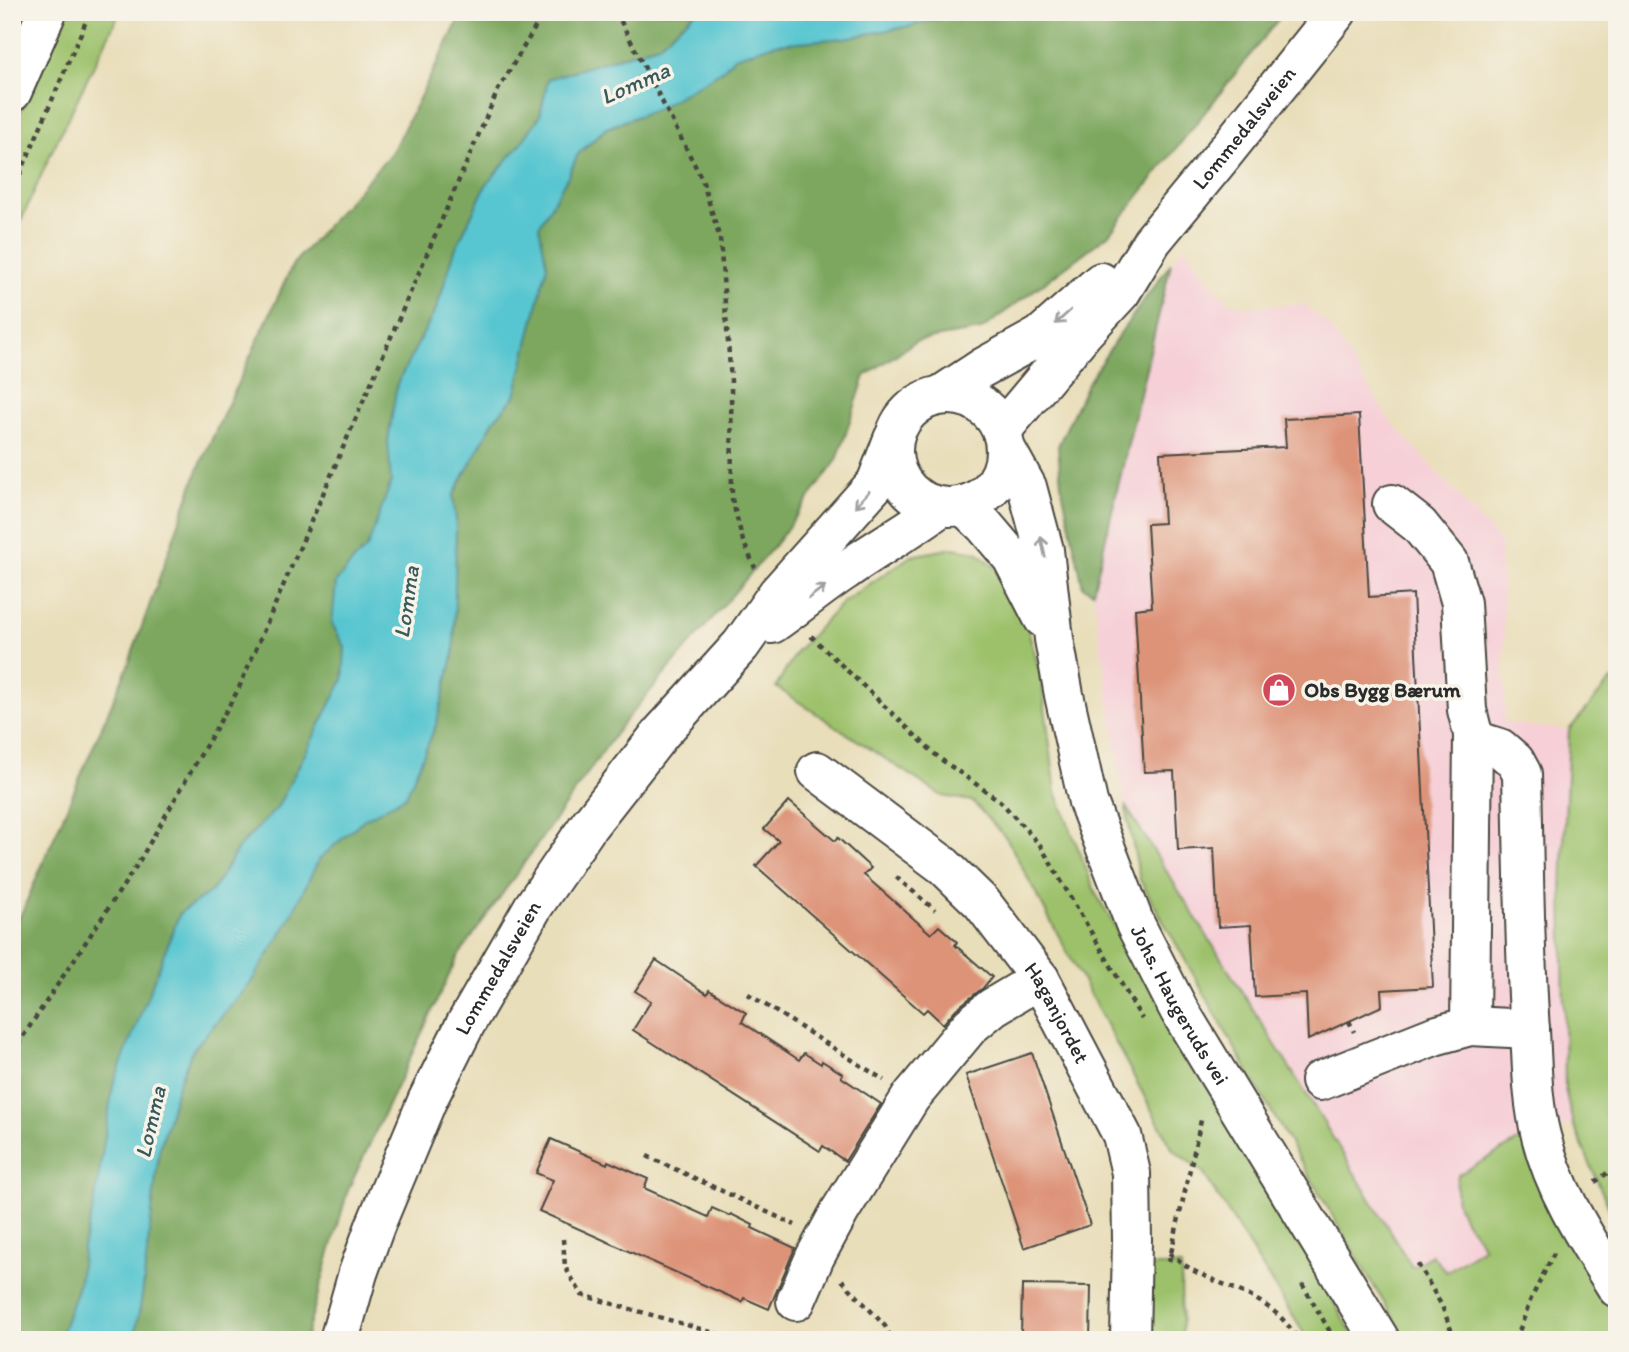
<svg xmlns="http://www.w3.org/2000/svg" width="1629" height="1352" viewBox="0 0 1629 1352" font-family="Itim,sans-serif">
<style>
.built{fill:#f6cfd7}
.green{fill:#9cc16b;stroke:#64764b;stroke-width:2}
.forest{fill:#7da75f;stroke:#546945;stroke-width:2}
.water{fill:#59c6d0;stroke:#42787e;stroke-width:2}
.building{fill:#dd9378}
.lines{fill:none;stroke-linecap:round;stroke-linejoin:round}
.minor-casing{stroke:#484640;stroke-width:42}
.major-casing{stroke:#484640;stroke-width:42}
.path{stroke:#484640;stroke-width:4.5;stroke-dasharray:5 5;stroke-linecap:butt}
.minor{stroke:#fff;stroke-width:38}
.major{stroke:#fff;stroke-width:38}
.oneway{stroke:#a0a0a0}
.labels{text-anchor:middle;stroke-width:7;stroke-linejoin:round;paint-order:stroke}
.street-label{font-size:21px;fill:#2b2b2b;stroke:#f7f3e8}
.poi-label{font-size:21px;font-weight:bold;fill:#2b2b2b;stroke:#f7f3e8;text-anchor:start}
.water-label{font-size:23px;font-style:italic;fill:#395a5d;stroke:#f7f3e8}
</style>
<rect width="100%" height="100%" fill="#f7f3e8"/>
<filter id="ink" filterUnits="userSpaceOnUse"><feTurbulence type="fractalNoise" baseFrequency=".0143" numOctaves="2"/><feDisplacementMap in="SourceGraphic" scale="14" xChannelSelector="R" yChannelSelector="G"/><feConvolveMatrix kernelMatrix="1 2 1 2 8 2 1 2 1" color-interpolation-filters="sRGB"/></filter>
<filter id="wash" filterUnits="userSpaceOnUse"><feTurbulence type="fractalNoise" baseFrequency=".00686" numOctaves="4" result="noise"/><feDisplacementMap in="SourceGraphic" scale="28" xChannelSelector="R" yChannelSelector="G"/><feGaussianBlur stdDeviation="1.57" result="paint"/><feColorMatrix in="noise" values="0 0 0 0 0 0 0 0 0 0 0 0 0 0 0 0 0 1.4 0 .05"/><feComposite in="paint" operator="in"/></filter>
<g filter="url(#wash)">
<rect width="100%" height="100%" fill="#e9deba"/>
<path class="built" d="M1184,246L1210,281L1229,302L1247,307L1305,304L1330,327L1388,418L1500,542L1504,633L1505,723L1569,730L1562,887L1565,1089L1573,1124L1522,1139L1459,1213L1484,1247L1445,1272L1412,1267L1308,1097L1125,805L1093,592L1171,263Z"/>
<g class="green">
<path d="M65,12H120L52,151L12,241V129Z"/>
<path d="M953,548L977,552L1002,573L1022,607L1041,677L1056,792L1096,894L1356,1340H1308L1202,1171L1173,1150L1007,839L972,801L942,796L776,687L797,651L842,603L911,556Z"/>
<path d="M1617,678V1227L1573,1124L1565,1089L1562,887L1569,730L1610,681Z"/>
<path d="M1125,805L1308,1097L1412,1267L1432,1255L1446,1272L1484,1247C1467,1220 1450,1212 1458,1175L1522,1139L1564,1230L1617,1315V1340H1407L1372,1283L1254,1082L1140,880Z"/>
<path d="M1148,1266H1181L1182,1340H1142Z"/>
</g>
<g class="forest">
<path d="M456,12H696L658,45L548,79L540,116L520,145L486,185L455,250L437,307L397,384L388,441L392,482L367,548L355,559L332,624L345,647L343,680L277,808L239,847L212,891L180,913L167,948L83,1247L79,1283L59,1340H12V935L127,668L199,467L293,264L392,152L457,24Z"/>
<path d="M967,12H1284L1108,235L981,330L916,341L865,376L837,460L775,545L623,723L457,958L348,1190L305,1340H134L142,1296L159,1151L179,1081L193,1049L250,984L286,926L319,859L363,820L406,796L436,725L454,653L456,520L453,496L494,420L515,396L547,266L539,226L568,176L578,154L607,128L656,109L722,71L734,57L775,44L844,38L911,26Z"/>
<path d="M1171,263L1093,592L1083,587L1061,484L1058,446L1087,384L1121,332Z"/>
</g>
<path class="water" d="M696,12H967L911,26L844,38L775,44L734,57L722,71L656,109L606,128L578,154L568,176L539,226L547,266L515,396L494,420L453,496L456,520L454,653L436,725L406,796L363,820L319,859L286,926L250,984L193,1049L179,1081L159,1151L142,1296L134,1340H59L79,1283L83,1247L94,1205L113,1085L180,913L212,891L239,847L277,808L343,680L345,647L332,624L336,582L355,559L367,548L391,482L388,441L397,384L437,307L455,250L486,185L520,145L540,116L548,79L658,45Z"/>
<g id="blocks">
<g class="building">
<path d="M1359,415L1369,597L1413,594L1433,987L1381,990L1382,1006L1308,1040L1306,994L1255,997L1251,925L1218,927L1214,848L1178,850L1174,771L1144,772L1135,609L1152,607L1147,524L1164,523L1160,453L1286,447L1284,419Z"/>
<path d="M789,801L835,841L838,838L871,868L864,875L931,934L939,926L957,942L955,945L992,977L983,988L956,1009L943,1024L927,1009L923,1013L756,866L779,841L764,829Z"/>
<path d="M656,960L707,994L709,990L746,1013L742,1022L799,1060L804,1053L821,1064L822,1061L843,1074L841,1077L881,1104L845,1161L823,1146L820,1151L633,1030L651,1001L635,991Z"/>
<path d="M1032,1053L1090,1225L1024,1248L966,1075Z"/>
<path d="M551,1139L607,1164L608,1161L648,1179L644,1188L708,1217L712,1208L730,1216L731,1214L753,1225L752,1228L795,1248L769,1309L744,1298L742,1302L539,1211L553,1180L536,1173Z"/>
<path d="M1022,1285L1091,1286L1090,1340H1021Z"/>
</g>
</g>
</g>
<g filter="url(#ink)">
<use href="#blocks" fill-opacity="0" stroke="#484640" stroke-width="2"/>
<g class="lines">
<g class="minor-casing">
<g id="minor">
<path d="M12,92L47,12"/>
<path d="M1392,504L1419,525L1449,562L1461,603L1467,710L1473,734L1481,742L1500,748L1515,761L1522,774C1524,859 1524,945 1530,1030C1532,1066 1532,1101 1541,1136C1555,1192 1587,1240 1617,1288"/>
<path id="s1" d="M817,771L944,866L982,903L1040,979L1122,1135L1131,1173L1132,1240L1130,1340"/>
<path d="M1470,1026L1473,734"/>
<path d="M1320,1081L1434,1036L1470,1026L1530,1029"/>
<path d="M796,1301L815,1257L840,1211L911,1097L970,1026L993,1007L1040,979"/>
</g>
</g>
<g class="major-casing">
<g id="major">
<path d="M944,393L982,368L1040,336L1101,282"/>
<circle cx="949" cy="451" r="56"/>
<path id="s2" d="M1002,430L1084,332L1121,292L1152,241L1218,161L1337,12"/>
<path id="s3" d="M1006,449L1027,487L1044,550L1054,639L1064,695L1088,802L1135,924L1179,1010L1380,1340"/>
<path d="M963,505L984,525L1012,558L1043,618"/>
<path d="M772,624C797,607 820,587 846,570C877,548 910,530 941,507"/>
<path id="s4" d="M339,1340L358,1273L375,1226L427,1101L465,1025L533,907L589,825L661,733L741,645L777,594L876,483L893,439"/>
</g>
</g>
<g class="path">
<path d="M616,12L702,179L720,239L731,381L732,499L743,541L755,568"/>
<path d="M12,193L90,12"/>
<path d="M811,636L939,758L1000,801L1040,845L1142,1019"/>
<path d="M896,877L935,910"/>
<path d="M748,994L884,1080"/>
<path d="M1349,1021L1354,1032"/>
<path d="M12,1053L137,865L238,690L498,90L542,16L548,12"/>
<path d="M647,1156L795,1225"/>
<path d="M1595,1182L1617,1166"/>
<path d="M563,1239L565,1267L582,1295L739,1340"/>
<path d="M1169,1253C1178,1259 1186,1267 1196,1272C1235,1291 1275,1299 1298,1340"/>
<path d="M1169,1262L1202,1116"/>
<path d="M1418,1264L1442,1306L1455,1340"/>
<path d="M842,1280L885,1326L892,1340"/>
<path d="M1302,1284L1335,1340"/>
<path d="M1516,1340L1530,1301L1555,1251"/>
</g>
<use href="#minor" class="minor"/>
<use href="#major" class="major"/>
</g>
<defs><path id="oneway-shaft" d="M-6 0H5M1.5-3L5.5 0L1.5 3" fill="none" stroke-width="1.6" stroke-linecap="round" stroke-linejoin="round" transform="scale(1.75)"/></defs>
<g class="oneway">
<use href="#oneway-shaft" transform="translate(1063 317) rotate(138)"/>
<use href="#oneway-shaft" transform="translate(862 499) rotate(132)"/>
<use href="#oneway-shaft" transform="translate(1043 547) rotate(-102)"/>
<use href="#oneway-shaft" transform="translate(817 592) rotate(-37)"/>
</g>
</g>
<defs>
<g id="shop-disc" transform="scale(1.75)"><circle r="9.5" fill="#d1495b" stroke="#f7f3e8"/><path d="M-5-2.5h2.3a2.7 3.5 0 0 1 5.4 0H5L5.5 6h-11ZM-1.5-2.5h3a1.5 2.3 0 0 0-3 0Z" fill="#fff"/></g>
</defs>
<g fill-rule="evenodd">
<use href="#shop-disc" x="1279" y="690"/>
</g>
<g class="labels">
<g class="street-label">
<text dy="7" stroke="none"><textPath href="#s2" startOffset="388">Lommedalsveien</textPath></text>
<text dy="7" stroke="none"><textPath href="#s4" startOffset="406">Lommedalsveien</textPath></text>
<text dy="7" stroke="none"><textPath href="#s3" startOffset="588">Johs. Haugeruds vei</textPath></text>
<text dy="7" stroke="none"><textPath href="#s1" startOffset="345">Haganjordet</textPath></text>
</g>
<g class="poi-label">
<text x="1304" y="697">Obs Bygg Bærum</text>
</g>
<g class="water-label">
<text transform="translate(635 83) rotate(-24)" y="8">Lomma</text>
<text transform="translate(406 602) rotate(-82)" y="8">Lomma</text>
<text transform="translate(150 1122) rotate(-77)" y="8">Lomma</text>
</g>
</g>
<rect width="1629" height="1352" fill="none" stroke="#f7f3e8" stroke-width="42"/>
</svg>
